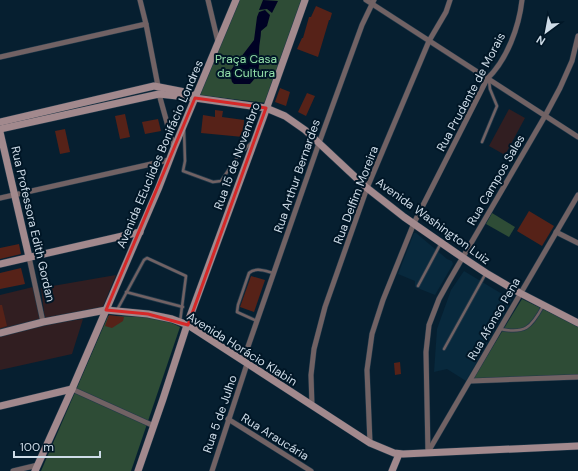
<svg xmlns="http://www.w3.org/2000/svg" width="578" height="471" viewBox="0 0 578 471" font-family="'DM Sans',sans-serif">
<style>
.commercial{fill:#311e21}
.built{fill:#08293d}
.green{fill:#2e4c36}
.water{fill:#000224}
.building{fill:#562218}
.lines{fill:none;stroke-linecap:round;stroke-linejoin:round}
.lane-casing{stroke:#22394a;stroke-width:4}
.street-casing{stroke:#22394a;stroke-width:6}
.secondary-casing{stroke:#22394a;stroke-width:8}
.lane{stroke:#716264;stroke-width:2.5}
.street{stroke:#716264;stroke-width:5}
.secondary{stroke:#a2898d;stroke-width:7}
.marked{fill:none;stroke:#d62828;stroke-width:3;stroke-linejoin:round}
.labels{text-anchor:middle;stroke-width:4;stroke-linejoin:round;paint-order:stroke}
.park-label{font-size:12px;fill:#94e1aa;stroke:#001626}
.street-label{font-size:12px;fill:#cedce8;stroke:#001626}
</style>
<rect width="100%" height="100%" fill="#061f30"/>
<g class="commercial">
<path d="M509,109L525,118L505,155L489,146Z"/>
<path d="M116,275L102,309L45,320L41,288Z"/>
<path d="M33,287L42,321L0,331V295Z"/>
<path d="M83,319L72,354L0,370V336L45,324Z"/>
</g>
<g class="built">
<path d="M414,233H416L447,259L452,261L453,264L435,295L415,287V281L398,274Z"/>
<path d="M464,271L512,300L466,381L447,369L434,372L437,329L451,290Z"/>
</g>
<g class="green">
<path d="M239,0H303L267,103L198,95Z"/>
<path d="M492,213L515,227L509,237L486,224Z"/>
<path d="M522,299L578,326V375L473,379Z"/>
<path d="M108,316L160,317L180,327L131,471H41Z"/>
</g>
<g class="water">
<path d="M263,0L278,1L272,13L267,9L259,10Z"/>
<path d="M265,10L270,15L267,26L261,31C261,38 259,44 259,51C259,65 261,73 250,84H234L232,82L231,78V70L254,40L257,17L259,12Z"/>
</g>
<g class="building">
<path d="M316,6L332,13L330,20H329L318,57L297,49L302,38H303L309,17H311Z"/>
<path d="M280,88L290,92L286,106L275,102Z"/>
<path d="M307,93L315,96L306,116L298,112Z"/>
<path d="M215,110L223,111L222,117L244,120L243,137L201,133L203,115L215,117Z"/>
<path d="M125,114L130,137L120,139L115,116Z"/>
<path d="M158,119L161,131L145,134L142,122Z"/>
<path d="M65,129L70,152L60,154L55,131Z"/>
<path d="M529,211L554,226L542,246L517,231Z"/>
<path d="M19,244L21,254L0,259V248Z"/>
<path d="M21,268L25,284L0,289V273Z"/>
<path d="M251,276L265,280L254,312L240,307Z"/>
<path d="M0,305H2L7,326L0,328Z"/>
<path d="M109,315L124,317L123,321L112,328L105,326Z"/>
<path d="M400,362L401,374L395,375L394,363Z"/>
</g>
<g class="lines">
<g class="lane-casing">
<g id="lane">
<path d="M184,129L185,161L183,171L213,182L221,181L238,156L251,143"/>
<path d="M482,142L497,106L490,89L489,80"/>
<path d="M418,286L441,243"/>
<path d="M126,292L183,307"/>
<path d="M117,310L144,260L147,258L186,276L180,322"/>
<path d="M257,321L237,312L238,305L249,273C255,267 265,271 273,273"/>
<path d="M500,329C525,334 531,328 543,306"/>
<path d="M444,349L486,273"/>
</g>
</g>
<g class="street-casing">
<g id="street">
<path d="M140,0L146,24L158,86"/>
<path d="M208,0L218,42"/>
<path d="M366,0L578,137"/>
<path d="M0,57L146,24"/>
<path d="M159,94L174,148"/>
<path d="M0,198L169,160"/>
<path d="M556,232L578,243"/>
<path d="M29,257L43,322"/>
<path d="M243,361L319,143L362,25L374,0"/>
<path d="M470,381L578,377"/>
<path d="M72,389L154,426"/>
<path d="M312,406L311,375L314,349L325,307L367,188L429,41L446,12L450,0"/>
<path d="M228,419L311,471"/>
<path d="M370,443L367,370L372,334L383,300L414,223L487,79C507,60 519,27 522,0"/>
<path d="M428,452L578,195"/>
<path d="M428,453L426,352L429,325L439,299L449,281L545,116L560,88L572,61L578,36"/>
<path d="M13,471L38,465"/>
<path d="M212,471L247,364"/>
</g>
</g>
<g class="secondary-casing">
<g id="secondary">
<path d="M0,122L154,86L190,93L195,98"/>
<path d="M0,129L159,94L195,98L266,108L285,116L305,130L367,188L404,217L456,253L486,273L520,293L578,323"/>
<path d="M0,132L29,257"/>
<path d="M0,264L140,232"/>
<path d="M0,333L43,322L106,310L148,314L172,319L188,325L370,443L394,453L403,454L578,446"/>
<path d="M0,406L72,389"/>
<path d="M35,471L72,389L159,187L174,148L236,0"/>
<path d="M138,471L163,399L189,319L263,118L305,0"/>
<path d="M392,471L399,454"/>
</g>
</g>
<use href="#lane" class="lane"/>
<use href="#street" class="street"/>
<use href="#secondary" class="secondary"/>
</g>
<path class="marked" d="M195,98L266,108L188,325L148,314L106,310Z"/>
<g class="labels">
<g class="park-label">
<text x="246" y="63">Praça Casa<tspan x="246" dy="14">da Cultura</tspan></text>
</g>
<g class="street-label">
<text transform="translate(471 92) rotate(-62)" y="4">Rua Prudente de Morais</text>
<text transform="translate(160 154) rotate(-67)" y="4">Avenida EEuclides Bonifácio Londres</text>
<text transform="translate(237 156) rotate(-70)" y="4">Rua 15 de Novembro</text>
<text transform="translate(297 176) rotate(-71)" y="4">Rua Arthur Bernardes</text>
<text transform="translate(496 180) rotate(-60)" y="4">Rua Campos Sales</text>
<text transform="translate(356 195) rotate(-69)" y="4">Rua Delfim Moreira</text>
<text transform="translate(433 221) rotate(36)" y="4">Avenida Washington Luiz</text>
<text transform="translate(33 224) rotate(77)" y="4">Rua Professora Edith Gordan</text>
<text transform="translate(494 319) rotate(-60)" y="4">Rua Afonso Pena</text>
<text transform="translate(242 349) rotate(32)" y="4">Avenida Horácio Klabin</text>
<text transform="translate(220 414) rotate(-71)" y="4">Rua 5 de Julho</text>
<text transform="translate(275 437) rotate(32)" y="4">Rua Araucária</text>
</g>
</g>
<g transform="translate(546 32) rotate(212)" stroke="#001626" stroke-width="3" paint-order="stroke">
<path d="M0-3L7 15L0 10L-7 15Z" fill="#cedce8"/>
<text y="-6" font-size="11" font-weight="bold" text-anchor="middle" fill="#cedce8">N</text>
</g>
<path d="M14 451v6h86v-6" fill="none" stroke="#cedce8" stroke-width="2"/>
<text x="20" y="451" font-size="12" fill="#cedce8" stroke="#001626" stroke-width="3" paint-order="stroke">100 m</text>
</svg>
